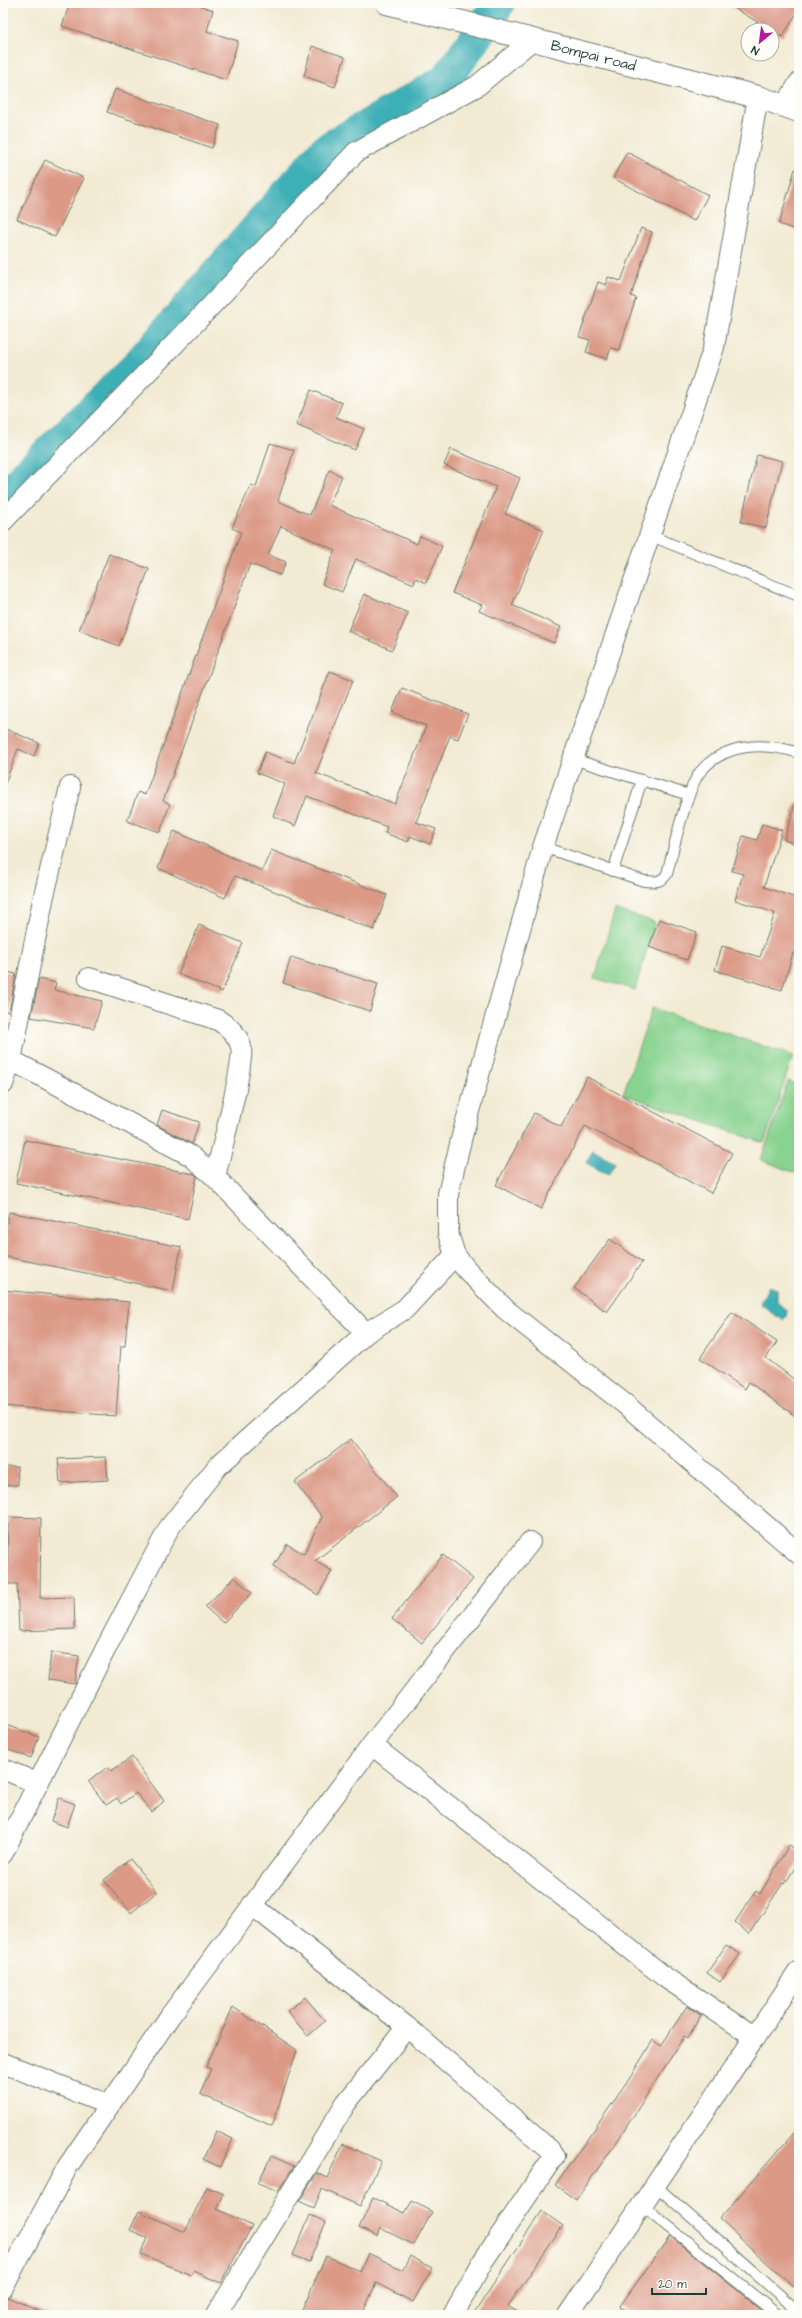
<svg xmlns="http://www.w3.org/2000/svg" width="802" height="2318" viewBox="0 0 802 2318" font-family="'Architects Daughter',sans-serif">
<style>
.green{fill:#89d390;stroke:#548862}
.water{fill:#3eafb6;stroke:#2e7675}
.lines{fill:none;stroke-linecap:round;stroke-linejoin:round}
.river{stroke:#3eafb6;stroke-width:33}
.building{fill:#db9986}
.lane-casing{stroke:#697a6c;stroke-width:12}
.street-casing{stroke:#697a6c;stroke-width:22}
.secondary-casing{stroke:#697a6c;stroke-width:24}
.lane{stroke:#fff;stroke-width:10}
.street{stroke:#fff;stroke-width:20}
.secondary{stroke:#fff;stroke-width:22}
.labels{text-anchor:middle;stroke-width:3;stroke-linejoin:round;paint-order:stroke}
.street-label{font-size:15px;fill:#1f3d34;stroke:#fdfcf7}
</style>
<rect width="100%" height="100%" fill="#fdfcf7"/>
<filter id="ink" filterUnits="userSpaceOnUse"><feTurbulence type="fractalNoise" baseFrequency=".025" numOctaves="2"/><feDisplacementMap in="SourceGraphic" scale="8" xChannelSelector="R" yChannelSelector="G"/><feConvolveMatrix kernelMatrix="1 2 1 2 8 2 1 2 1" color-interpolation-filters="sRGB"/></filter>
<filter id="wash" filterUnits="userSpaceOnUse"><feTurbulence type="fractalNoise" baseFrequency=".012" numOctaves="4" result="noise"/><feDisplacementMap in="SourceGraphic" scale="16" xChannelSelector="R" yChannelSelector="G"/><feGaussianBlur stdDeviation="0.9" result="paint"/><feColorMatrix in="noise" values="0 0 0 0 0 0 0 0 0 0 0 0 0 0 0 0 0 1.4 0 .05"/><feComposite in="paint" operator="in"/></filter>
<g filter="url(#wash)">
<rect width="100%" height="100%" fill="#f2ead3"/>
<g class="green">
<path d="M615,910L655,922L635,990L595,978Z"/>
<path d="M652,1008L793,1056L764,1143L623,1094Z"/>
<path d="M788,1081L799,1085V1174L761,1160Z"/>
</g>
<g class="water">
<path d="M593,1150L615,1163L608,1175L586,1163Z"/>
<path d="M769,1286L777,1289V1302L787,1311L786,1317L783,1320L773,1314L760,1303Z"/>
</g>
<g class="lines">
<path class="river" d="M3,501L24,476L133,370L325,150L446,80L499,3"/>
</g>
<g id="blocks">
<g class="building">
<path d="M70,3H192L213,10L207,31L238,41L226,80L62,26Z"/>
<path d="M726,3H799V10L782,37Z"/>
<path d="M312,46L345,57L335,87L304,76Z"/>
<path d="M115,89L220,125L212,148L107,112Z"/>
<path d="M627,152L708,195L694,221L613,178Z"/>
<path d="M45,160L84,178L55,237L17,219Z"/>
<path d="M795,169L799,170V219L796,230L779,224Z"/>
<path d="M641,228L652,232L631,296L636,298L619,350L611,348L607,359L586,352L590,340L579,337L598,282L606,285L608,277L621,281Z"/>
<path d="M311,390L342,403L336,417L364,429L355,450L296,425Z"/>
<path d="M270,443L294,450L278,501L310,515L329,470L342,476L329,505L417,544L420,536L442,546L426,583L416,578L414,584L356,559L342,592L322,584L335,550L281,526L268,555L286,562L280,575L250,564L163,801L170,804L160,832L127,821L138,792L145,795L241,532L232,528L251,485L256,487Z"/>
<path d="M451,449L520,478L505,514L544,530L512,605L561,627L554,643L479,611L482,605L452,593L496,487L444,465Z"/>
<path d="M757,455L782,461L766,528L741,522Z"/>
<path d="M109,554L149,569L119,646L79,630Z"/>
<path d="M364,594L408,613L392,650L348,631Z"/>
<path d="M330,671L353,680L316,773L395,804L426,726L392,712L402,688L468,714L458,739L450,736L416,822L436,829L430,844L410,836L408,842L385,833L387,827L307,796L295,826L273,816L285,784L257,773L265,752L294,763Z"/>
<path d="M3,728L39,743L34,756L18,749L4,786Z"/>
<path d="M796,802H799V845L784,840Z"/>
<path d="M762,824L782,830L764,887L799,899V954L793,953L782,990L715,970L722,946L760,957L775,913L735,900L743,874L732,871L743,836L757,840Z"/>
<path d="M174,831L262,871L271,850L387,895L374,930L235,876L225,898L158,868Z"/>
<path d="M659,919L697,932L687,960L649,947Z"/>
<path d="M199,925L243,943L222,992L178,974Z"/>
<path d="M291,957L378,984L370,1011L283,983Z"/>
<path d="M3,971L16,974L9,1012L3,1010Z"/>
<path d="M39,979L56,983L54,990L102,1001L94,1028L31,1017Z"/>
<path d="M587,1077L732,1153L711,1193L585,1126L541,1209L496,1185L534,1113L561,1127Z"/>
<path d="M162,1110L199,1122L192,1144L157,1125Z"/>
<path d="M25,1140L194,1174L197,1176L188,1219L16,1183Z"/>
<path d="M9,1212L181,1247L173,1291L3,1256V1242Z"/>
<path d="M610,1239L642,1262L607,1312L574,1288Z"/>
<path d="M3,1290L129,1302L125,1346H121L116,1416L3,1406Z"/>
<path d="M732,1312L777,1342L766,1358L799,1383V1419L749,1382L745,1389L700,1358Z"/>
<path d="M351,1439L397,1497L315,1561L332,1571L318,1595L273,1567L287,1544L304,1554L322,1517L295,1482Z"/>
<path d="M106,1457L108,1480L60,1483L58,1459Z"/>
<path d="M3,1467H17L18,1485H3Z"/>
<path d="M8,1517L41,1518L40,1598L74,1597L75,1629L19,1631L17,1584H7Z"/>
<path d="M443,1555L473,1579L422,1643L392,1619Z"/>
<path d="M234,1577L252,1593L223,1623L205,1607Z"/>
<path d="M51,1652L79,1656L75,1684L48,1680Z"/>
<path d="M3,1724L39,1737L31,1758L3,1748Z"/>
<path d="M132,1757L164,1801L152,1812L136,1793L121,1804L117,1798L106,1805L88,1781L108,1767L111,1771Z"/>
<path d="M59,1798L75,1804L67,1827L51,1821Z"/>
<path d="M789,1845L799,1851V1861L785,1884L783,1883L749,1934L735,1922L756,1891L760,1894Z"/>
<path d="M130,1859L157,1892L131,1913L104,1880Z"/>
<path d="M726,1945L740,1954L720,1982L707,1973Z"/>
<path d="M305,1997L325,2021L308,2036L287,2011Z"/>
<path d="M687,2006L701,2015L687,2039L684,2037L618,2140L576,2200L555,2185L626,2084L653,2040L661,2046Z"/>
<path d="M233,2007L297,2050L272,2126L200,2094L211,2069L206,2067Z"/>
<path d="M799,2127V2292L719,2219Z"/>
<path d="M216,2131L233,2139L220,2167L203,2159Z"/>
<path d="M343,2144L381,2161L360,2206L322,2189L314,2208L299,2201L317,2173L327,2178Z"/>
<path d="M271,2156L294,2166L278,2191L258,2183Z"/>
<path d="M207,2187L224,2194L217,2209L252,2226L221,2283L193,2271L191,2275L141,2254L148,2238L130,2230L139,2211L185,2232Z"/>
<path d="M373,2198L405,2213L412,2201L432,2212L414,2245L380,2228L377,2236L359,2228Z"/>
<path d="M542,2211L563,2226L508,2306L522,2315H473Z"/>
<path d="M310,2215L326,2222L309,2262L293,2255Z"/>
<path d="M670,2236L768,2315H633L620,2306Z"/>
<path d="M368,2253L403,2270L410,2256L432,2268L413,2302L376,2283L362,2315H300L326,2256L360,2271Z"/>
<path d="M7,2297L49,2315H3V2298Z"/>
</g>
</g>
</g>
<g filter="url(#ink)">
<use href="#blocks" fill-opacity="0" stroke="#697a6c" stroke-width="1"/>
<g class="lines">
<g class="lane-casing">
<g id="lane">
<path d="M649,535L799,596"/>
<path d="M573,759L689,795"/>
<path d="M543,847L644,881C654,882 661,883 667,874C673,851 687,788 700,772C725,742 765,742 799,753"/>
<path d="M613,871L642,780"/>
<path d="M656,2186L799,2312"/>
<path d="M642,2205L778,2315"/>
</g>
</g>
<g class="street-casing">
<g id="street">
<path d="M758,97L714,347L543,847L462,1136L448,1194V1233L455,1255L466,1269L505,1309L626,1405L799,1554"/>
<path d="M785,106L799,83"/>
<path d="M3,521L191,327L356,152L477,86L532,40"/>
<path d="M89,978L218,1020C228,1026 238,1034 241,1047C245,1062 220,1155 215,1177"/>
<path d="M11,1060L191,1156L215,1177L366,1333"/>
<path d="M3,1084L11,1060L43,900L70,787"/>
<path d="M530,1542L372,1745L666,1978L755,2037"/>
<path d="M3,1769L37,1783"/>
<path d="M3,1853L106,1648L169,1528L218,1466L366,1333L405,1309L455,1255"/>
<path d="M252,1905L407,2027L549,2149L554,2156L483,2261L453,2315"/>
<path d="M3,2063L109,2105"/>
<path d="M3,2287L68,2166L170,2016L372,1745"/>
<path d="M216,2315L346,2103L407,2027"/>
<path d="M568,2315L799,1971"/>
</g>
</g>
<g class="secondary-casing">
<g id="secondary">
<path id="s1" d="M387,3L758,97L799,111"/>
</g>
</g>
<use href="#lane" class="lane"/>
<use href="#street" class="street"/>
<use href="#secondary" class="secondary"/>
</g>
</g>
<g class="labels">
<g class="street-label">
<text dy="5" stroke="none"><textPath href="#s1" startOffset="213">Bompai road</textPath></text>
</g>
</g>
<rect width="802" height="2318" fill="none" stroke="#fdfcf7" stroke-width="16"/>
<g transform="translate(760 42) rotate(209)"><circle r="19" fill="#fdfcf7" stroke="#a4b0a9"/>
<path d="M0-3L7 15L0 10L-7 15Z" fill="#b5179e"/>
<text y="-6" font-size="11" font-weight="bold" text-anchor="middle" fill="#1f3d34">N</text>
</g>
<path d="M652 2288v6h54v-6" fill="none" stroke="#1f3d34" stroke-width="2"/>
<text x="658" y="2288" font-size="12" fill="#1f3d34" stroke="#fdfcf7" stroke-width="3" paint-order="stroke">20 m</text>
</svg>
